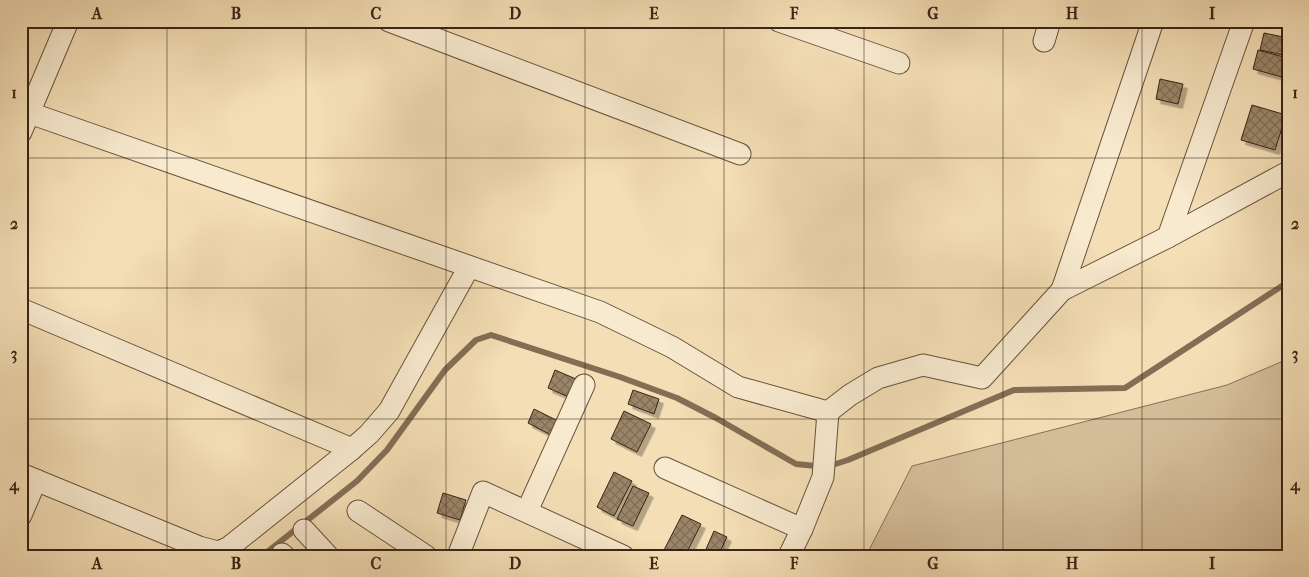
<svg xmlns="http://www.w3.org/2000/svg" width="1309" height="577" viewBox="0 0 1309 577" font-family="'IM FELL French Canon',serif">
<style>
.green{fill:#d4be9a;stroke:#867158}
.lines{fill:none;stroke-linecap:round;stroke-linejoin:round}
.stream{stroke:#836e55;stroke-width:6}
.building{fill:url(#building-cross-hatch);stroke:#392415;filter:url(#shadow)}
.minor-casing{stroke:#68523d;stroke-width:23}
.minor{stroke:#f8eacf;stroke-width:21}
.grid{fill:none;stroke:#392415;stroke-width:1;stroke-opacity:0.55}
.neatline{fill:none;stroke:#392415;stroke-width:2}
.grid-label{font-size:16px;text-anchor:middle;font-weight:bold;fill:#392415}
</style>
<defs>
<pattern id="building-cross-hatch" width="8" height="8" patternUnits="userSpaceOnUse" patternTransform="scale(1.25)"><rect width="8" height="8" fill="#9a8568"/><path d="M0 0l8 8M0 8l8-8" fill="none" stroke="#7f6d54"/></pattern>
<filter id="shadow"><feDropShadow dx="4.5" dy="4.5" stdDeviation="0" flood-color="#0004"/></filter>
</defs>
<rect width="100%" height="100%" fill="#f4deb5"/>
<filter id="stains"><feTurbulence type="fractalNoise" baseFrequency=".004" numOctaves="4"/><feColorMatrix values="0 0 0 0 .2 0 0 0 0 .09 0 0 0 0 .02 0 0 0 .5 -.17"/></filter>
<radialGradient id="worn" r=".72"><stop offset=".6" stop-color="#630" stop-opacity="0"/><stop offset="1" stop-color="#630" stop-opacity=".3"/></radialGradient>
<path class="green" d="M1288,359V556H866L912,466L1227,385Z"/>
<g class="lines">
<path class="stream" d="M262,556L357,481L387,450L445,370L476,340L491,335L620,377L677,398L716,418L796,464L826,467L848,460L1014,390L1125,388L1288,282"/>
</g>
<g class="building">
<path d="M1264,33L1288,38V56L1260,50Z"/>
<path d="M1258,50L1287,58L1282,77L1253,69Z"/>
<path d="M1160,79L1183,84L1178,104L1156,99Z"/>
<path d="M1252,105L1286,115L1275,150L1241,140Z"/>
<path d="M555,370L576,379L569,397L548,388Z"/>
<path d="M633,390L659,399L654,414L628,404Z"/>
<path d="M534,409L558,421L551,435L528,423Z"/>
<path d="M624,411L651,424L637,452L611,439Z"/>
<path d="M614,472L632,481L614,516L597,507Z"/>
<path d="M633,486L649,493L633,526L617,519Z"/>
<path d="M443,493L466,500L460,520L437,513Z"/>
<path d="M682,515L701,524L685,556H676L664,550Z"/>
<path d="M714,531L727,537L718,556H703Z"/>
</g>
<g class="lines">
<g class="minor-casing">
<g id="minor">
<path d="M389,21L740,154"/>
<path d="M779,21L899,63"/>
<path d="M1044,41L1050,21"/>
<path d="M21,110L600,312L672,347L738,387L828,412L850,395L878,378L923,365L982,378L1062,290L1168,237L1288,172"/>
<path d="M21,132L68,21"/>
<path d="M1168,237L1244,21"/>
<path d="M1062,290L1153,21"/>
<path d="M21,309L352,449"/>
<path d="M665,468L802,529"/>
<path d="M21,474L199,547L218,552L228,548L352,449L369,434L389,411L469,267"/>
<path d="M358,511L426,556"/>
<path d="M527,511L584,385"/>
<path d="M21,515L36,480"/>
<path d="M304,530L328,556"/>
<path d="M282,554L284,556"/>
<path d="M458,556L483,492L623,556"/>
<path d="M789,556L802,529L823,477L828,412"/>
</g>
</g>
<use href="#minor" class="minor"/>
</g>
<path class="grid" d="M167,21V556M306,21V556M446,21V556M585,21V556M724,21V556M864,21V556M1003,21V556M1142,21V556M21,158H1288M21,288H1288M21,419H1288"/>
<rect width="1309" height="577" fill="none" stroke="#f4deb5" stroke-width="55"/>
<rect x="28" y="28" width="1254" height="522" class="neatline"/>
<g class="grid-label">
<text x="97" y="19">A</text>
<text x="236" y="19">B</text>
<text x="376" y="19">C</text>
<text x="515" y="19">D</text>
<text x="654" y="19">E</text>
<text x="794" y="19">F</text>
<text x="933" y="19">G</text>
<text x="1072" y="19">H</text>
<text x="1212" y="19">I</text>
<text x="14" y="98">1</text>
<text x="1295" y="98">1</text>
<text x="14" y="229">2</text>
<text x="1295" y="229">2</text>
<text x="14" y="359">3</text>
<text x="1295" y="359">3</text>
<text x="14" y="490">4</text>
<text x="1295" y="490">4</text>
<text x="97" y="569">A</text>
<text x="236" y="569">B</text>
<text x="376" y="569">C</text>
<text x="515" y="569">D</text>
<text x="654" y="569">E</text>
<text x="794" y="569">F</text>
<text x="933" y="569">G</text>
<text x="1072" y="569">H</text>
<text x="1212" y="569">I</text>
</g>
<rect width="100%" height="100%" filter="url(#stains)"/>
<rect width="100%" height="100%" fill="url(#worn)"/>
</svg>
